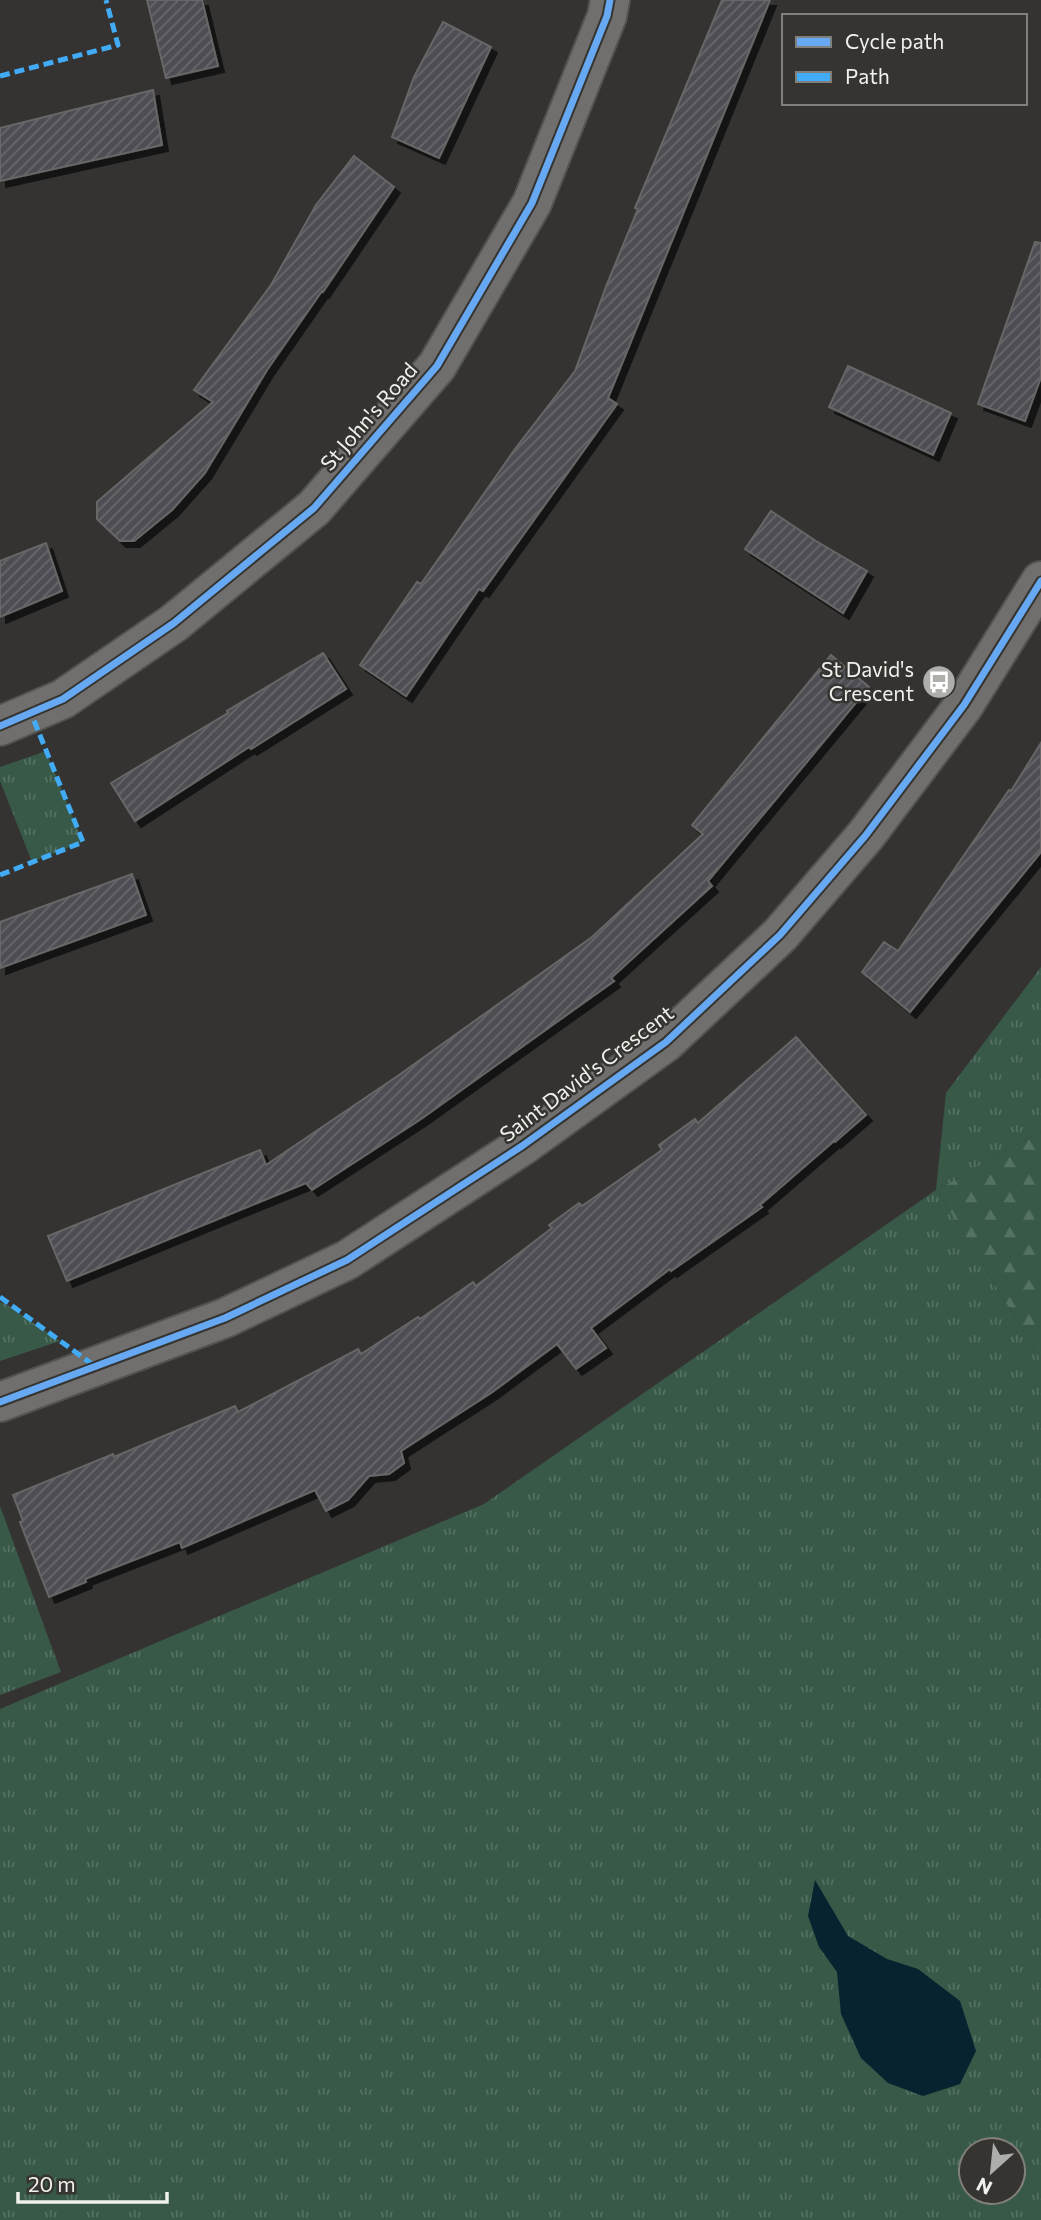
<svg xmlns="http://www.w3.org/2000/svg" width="1041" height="2220" viewBox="0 0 1041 2220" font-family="Commissioner,sans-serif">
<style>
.grass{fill:url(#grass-tufts);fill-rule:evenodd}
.forest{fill:url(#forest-firs)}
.water{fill:#06232f}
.building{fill:url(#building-hatch);stroke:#676666;stroke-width:2;filter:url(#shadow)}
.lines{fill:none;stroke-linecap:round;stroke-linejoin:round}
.minor-casing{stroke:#525250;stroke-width:42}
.minor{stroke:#706f6d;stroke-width:38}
.quiet{stroke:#42abf6;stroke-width:5;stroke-dasharray:10 5;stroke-linecap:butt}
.cycleway-casing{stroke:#353430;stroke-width:11}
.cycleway{stroke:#66a8f1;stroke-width:7}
.labels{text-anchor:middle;stroke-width:5;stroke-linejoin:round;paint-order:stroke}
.street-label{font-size:21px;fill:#f0f0ed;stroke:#353430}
.poi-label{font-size:21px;fill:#f0f0ed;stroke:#353430;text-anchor:end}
</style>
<defs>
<pattern id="grass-tufts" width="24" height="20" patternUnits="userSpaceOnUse" patternTransform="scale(1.75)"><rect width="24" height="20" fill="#385948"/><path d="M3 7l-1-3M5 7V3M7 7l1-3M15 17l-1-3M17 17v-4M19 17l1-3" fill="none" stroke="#557163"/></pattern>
<pattern id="forest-firs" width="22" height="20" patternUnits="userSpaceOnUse" patternTransform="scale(1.75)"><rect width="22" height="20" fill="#385948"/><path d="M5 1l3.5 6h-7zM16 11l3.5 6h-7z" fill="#557163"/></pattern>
<pattern id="building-hatch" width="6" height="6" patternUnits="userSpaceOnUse" patternTransform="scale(1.75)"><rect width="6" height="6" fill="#4e4e53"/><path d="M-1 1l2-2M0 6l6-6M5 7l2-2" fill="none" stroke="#68686c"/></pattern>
<filter id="shadow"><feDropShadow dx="6" dy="6" stdDeviation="0" flood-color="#0009"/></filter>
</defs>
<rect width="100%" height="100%" fill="#343331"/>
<g class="grass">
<path d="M46,751L83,842L32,862L0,781V767Z"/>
<path d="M1041,967V1131L937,1190L1041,1360V2220H0V1709L484,1504L936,1190L946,1093ZM971,2150H1013V2192H971Z"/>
<path d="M0,1302L7,1305L60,1341L0,1361Z"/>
<path d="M0,1506L61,1672L0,1695Z"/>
</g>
<path class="forest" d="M1041,1131V1360L937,1190Z"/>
<path class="water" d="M815,1880L848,1936L887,1959L918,1969L960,2001L976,2051L960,2084L923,2096L888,2083L861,2058L841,2014L837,1972L819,1947L808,1916Z"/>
<g class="building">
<path d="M147,0H202L218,66L166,78Z"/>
<path d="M722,0H770L608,398L617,404L483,591L479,589L406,696L360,665L417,582L421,584L515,449L575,371L607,284L638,209L635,208Z"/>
<path d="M443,22L491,47L439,158L392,137L414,77Z"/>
<path d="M153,90L162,145L0,181V128Z"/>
<path d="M354,156L394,187L323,292L322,291L267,370L205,473L172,510L134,541H120L97,519V502L213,402L194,390L271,285L316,205Z"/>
<path d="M1035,242L1041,243V377L1025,421L978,404Z"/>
<path d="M848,366L951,413L933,455L829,407Z"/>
<path d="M771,511L816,541L867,571L843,613L745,549Z"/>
<path d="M46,543L62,591L0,617V561Z"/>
<path d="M323,653L346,689L251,749L249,747L135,821L111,783L228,713L227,711Z"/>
<path d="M831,655L869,687L708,881L712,886L611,978L614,981L421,1119L312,1190L306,1183L67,1281L48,1236L260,1150L266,1165L399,1075L592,937L703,834L692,825Z"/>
<path d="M1041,743V852L910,1012L862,972L884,942L898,951L1009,790L1011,791Z"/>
<path d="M132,874L146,915L0,968V922Z"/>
<path d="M796,1037L866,1115L835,1142L834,1141L760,1205L762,1207L671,1271L670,1269L591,1328L606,1348L576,1369L557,1344L491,1393L401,1451L404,1463L389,1474L369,1476L348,1500L326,1511L315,1490L182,1548L180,1542L85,1579L86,1582L49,1597L20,1522L23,1521L13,1495L113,1454L114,1457L235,1406L238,1412L358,1349L361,1354L418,1317L420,1319L473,1282L476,1286L552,1228L549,1225L579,1203L582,1206L662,1150L659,1145L695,1119L698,1123Z"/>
</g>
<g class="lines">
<g class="minor-casing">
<g id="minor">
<path d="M0,726L63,699L174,623L314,508L437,366L532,203L607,16L610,0"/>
<path d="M0,1402L225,1318L347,1260L522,1146L666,1042L780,935L866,835L964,705L1041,581"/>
</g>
</g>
<use href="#minor" class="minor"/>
<g class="quiet">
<path d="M0,76L118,45L106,0"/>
<path d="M0,875L83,842L31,713"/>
<path d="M0,1297L96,1367"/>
</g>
<g class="cycleway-casing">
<g id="cycleway">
<path d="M0,726L63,699L174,623L314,508L437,366L532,203L607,16L610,0"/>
<path d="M0,1402L225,1318L347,1260L522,1146L666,1042L780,935L866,835L964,705L1041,581"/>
</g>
</g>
<use href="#cycleway" class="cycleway"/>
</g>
<defs>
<g id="bus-disc" transform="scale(1.75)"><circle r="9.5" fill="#aeaeab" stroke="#353430"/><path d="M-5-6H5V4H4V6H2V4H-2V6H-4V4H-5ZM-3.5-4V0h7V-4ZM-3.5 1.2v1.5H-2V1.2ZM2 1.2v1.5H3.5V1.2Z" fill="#fff"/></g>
</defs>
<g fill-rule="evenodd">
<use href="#bus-disc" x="939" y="682"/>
</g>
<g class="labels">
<g class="street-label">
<text transform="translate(369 417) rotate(-49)" y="7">St John's Road</text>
<text transform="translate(587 1074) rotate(-37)" y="7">Saint David's Crescent</text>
</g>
<g class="poi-label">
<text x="914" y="677">St David's<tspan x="914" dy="24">Crescent</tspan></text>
</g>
</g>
<rect x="782" y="14" width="245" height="91" fill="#353430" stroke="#807f7c" stroke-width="2"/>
<rect x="796" y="37" width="35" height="10" fill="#66a8f1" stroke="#807f7c" stroke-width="2"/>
<text x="845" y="49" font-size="21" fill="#f0f0ed">Cycle path</text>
<rect x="796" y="72" width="35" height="10" fill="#42abf6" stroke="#807f7c" stroke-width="2"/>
<text x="845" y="84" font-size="21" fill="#f0f0ed">Path</text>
<g transform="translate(992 2171) rotate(207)"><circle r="33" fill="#353430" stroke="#807f7c" stroke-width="2"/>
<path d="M0-5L12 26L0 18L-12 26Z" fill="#aeaeab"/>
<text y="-10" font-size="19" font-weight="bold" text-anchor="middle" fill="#f0f0ed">N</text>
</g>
<path d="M18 2192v10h149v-10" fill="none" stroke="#f0f0ed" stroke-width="3.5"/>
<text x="28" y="2192" font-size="21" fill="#f0f0ed" stroke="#353430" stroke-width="5" paint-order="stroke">20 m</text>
</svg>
